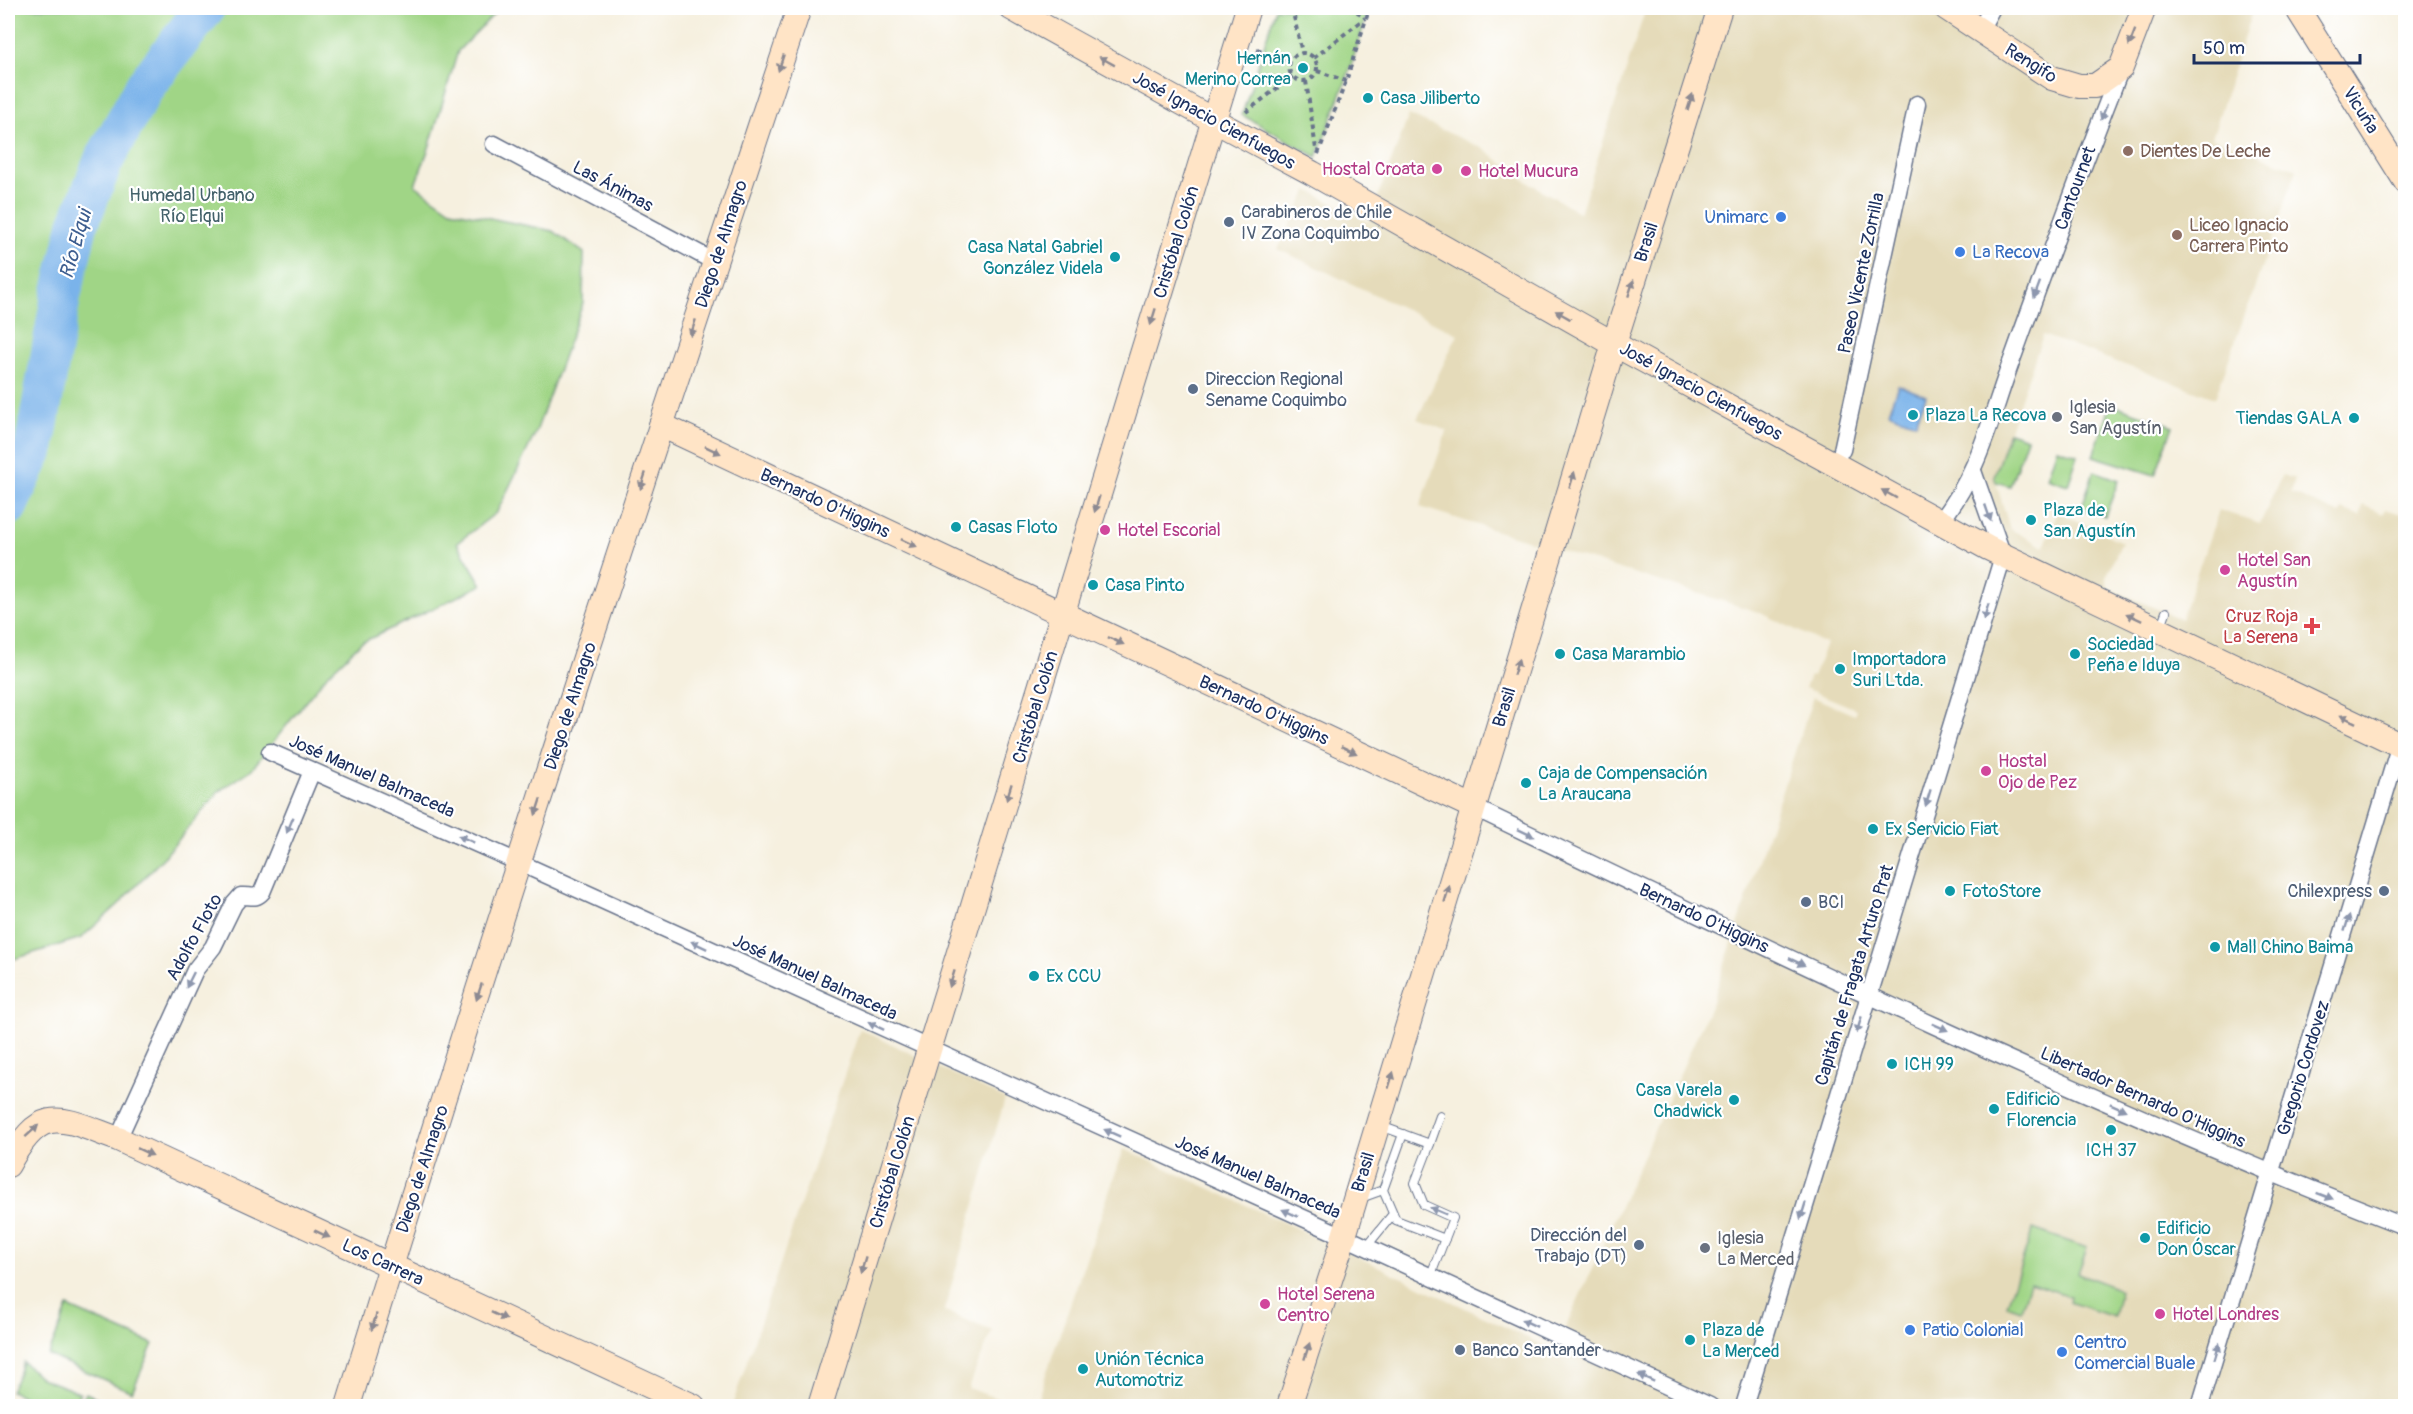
<svg xmlns="http://www.w3.org/2000/svg" width="2413" height="1414" viewBox="0 0 2413 1414" font-family="Pangolin,sans-serif">
<style>
.built{fill:#e5dbba}
.green{fill:#a0d586;stroke:#5e8272;stroke-width:1.5}
.water{fill:#7ab3ea;stroke:#4a71a4;stroke-width:1.5}
.lines{fill:none;stroke-linecap:round;stroke-linejoin:round}
.river{stroke:#7ab3ea;stroke-width:40}
.lane-casing{stroke:#68738b;stroke-width:10}
.street-casing{stroke:#68738b;stroke-width:19}
.secondary-casing{stroke:#68738b;stroke-width:26}
.path{stroke:#68738b;stroke-width:4;stroke-dasharray:4.5 4.5;stroke-linecap:butt}
.lane{stroke:#fff;stroke-width:8}
.street{stroke:#fff;stroke-width:16}
.secondary{stroke:#ffe4c6;stroke-width:24}
.oneway{fill:#8d8a92}
.oneway2{fill:#8d97ae}
.culture-dot{fill:#0f9aa8;stroke:#fff;stroke-width:2}
.education-dot{fill:#8d6e63;stroke:#fff;stroke-width:2}
.hotel-dot{fill:#d1479c;stroke:#fff;stroke-width:2}
.shop-dot{fill:#3f7fe0;stroke:#fff;stroke-width:2}
.service-dot{fill:#5c6f8a;stroke:#fff;stroke-width:2}
.worship-dot{fill:#6b7280;stroke:#fff;stroke-width:2}
.health-dot{fill:#e0444e;stroke:#fff;stroke-width:2}
.labels{text-anchor:middle;stroke-width:4.5;stroke-linejoin:round;paint-order:stroke}
.culture-label{font-size:18px;fill:#0d838f;stroke:#fff;text-anchor:start}
.street-label{font-size:18px;fill:#1b2f5e;stroke:#fff}
.education-label{font-size:18px;fill:#785e54;stroke:#fff;text-anchor:start}
.hotel-label{font-size:18px;fill:#b23c85;stroke:#fff;text-anchor:start}
.park-label{font-size:18px;fill:#43616a;stroke:#fff}
.service-label{font-size:18px;fill:#4e5e75;stroke:#fff;text-anchor:start}
.shop-label{font-size:18px;fill:#366cbe;stroke:#fff;text-anchor:start}
.worship-label{font-size:18px;fill:#5b616d;stroke:#fff;text-anchor:start}
.health-label{font-size:18px;fill:#be3a42;stroke:#fff;text-anchor:end}
.water-label{font-size:20px;font-style:italic;fill:#3c5d8f;stroke:#fff}
</style>
<rect width="100%" height="100%" fill="#fff"/>
<filter id="ink" filterUnits="userSpaceOnUse"><feTurbulence type="fractalNoise" baseFrequency=".0167" numOctaves="2"/><feDisplacementMap in="SourceGraphic" scale="12" xChannelSelector="R" yChannelSelector="G"/><feConvolveMatrix kernelMatrix="1 2 1 2 8 2 1 2 1" color-interpolation-filters="sRGB"/></filter>
<filter id="wash" filterUnits="userSpaceOnUse"><feTurbulence type="fractalNoise" baseFrequency=".008" numOctaves="4" result="noise"/><feDisplacementMap in="SourceGraphic" scale="24" xChannelSelector="R" yChannelSelector="G"/><feGaussianBlur stdDeviation="1.35" result="paint"/><feColorMatrix in="noise" values="0 0 0 0 0 0 0 0 0 0 0 0 0 0 0 0 0 1.4 0 .05"/><feComposite in="paint" operator="in"/></filter>
<g filter="url(#wash)">
<rect width="100%" height="100%" fill="#f6f0df"/>
<g class="built">
<path d="M1646,8H2253L2212,138L2297,169L2215,398L2043,335L1994,476L2010,529L2044,547L2058,512L2122,542L2106,577L2108,588L2181,619L2219,510L2260,524L2282,475L2295,479L2291,493L2340,514L2342,509L2360,516L2363,505L2383,514L2385,509L2405,515V1406H1035L1124,1149L1346,1251L1555,1351L1713,1000L1813,697L1854,715L1856,709L1805,688L1810,676L1813,677L1826,644L1758,612L1420,507L1447,431L1417,419L1458,334L1278,249L1308,190L1368,222L1409,115L1484,149L1523,179L1580,213Z"/>
<path d="M860,1029L1005,1099L944,1311L992,1331L968,1388L1018,1406H732Z"/>
</g>
<g class="green">
<path d="M8,8H500L458,51L429,148L415,185L451,210L553,231L584,253L583,303L536,432L497,512L457,543L482,585L361,643L326,676L251,770L219,791L165,856L118,905L81,938L8,961Z"/>
<path d="M1276,8H1347L1367,16L1346,81L1317,157L1242,115Z"/>
<path d="M2111,404L2173,426L2155,475L2093,456Z"/>
<path d="M2009,432L2027,438L2010,486L1996,482L1994,476Z"/>
<path d="M2057,448L2078,455L2068,485L2047,478Z"/>
<path d="M2094,471L2119,480L2105,516L2081,509Z"/>
<path d="M2033,1229L2087,1248L2078,1273L2120,1290L2114,1317L2069,1302L2070,1296L2030,1283L2021,1310L2007,1305Z"/>
<path d="M68,1307L153,1344L132,1392L48,1355Z"/>
<path d="M23,1362L41,1378L80,1393L72,1406H45L11,1391Z"/>
<path d="M86,1393L114,1406H78Z"/>
</g>
<path class="water" d="M1898,385L1926,396L1916,423L1888,413Z"/>
<g class="lines">
<path class="river" d="M8,506L34,449L61,296L78,225L103,162L145,86L205,8"/>
</g>
</g>
<g filter="url(#ink)">
<g class="lines">
<g class="lane-casing">
<g id="lane">
<path d="M2160,629L2166,612"/>
<path d="M1378,1125L1430,1144L1415,1183L1424,1205L1453,1218L1430,1277"/>
<path d="M1403,1134L1383,1190L1396,1220L1445,1239"/>
<path d="M1430,1144L1440,1116"/>
<path d="M1358,1199L1383,1190"/>
<path d="M1366,1247L1393,1214"/>
</g>
</g>
<g class="street-casing">
<g id="street">
<path d="M1980,30L1992,8"/>
<path d="M494,144L715,262"/>
<path d="M1842,450L1917,104"/>
<path d="M1940,522C1980,473 1991,415 2013,357C2048,260 2083,164 2121,68"/>
<path d="M270,752L520,863L1332,1231L1710,1406"/>
<path d="M1473,807C1780,955 2088,1103 2406,1227"/>
<path d="M118,1139L195,970L213,947L234,904L241,896C250,895 255,900 262,892L312,771"/>
<path d="M1744,1406L2003,556L1973,471"/>
<path d="M2200,1406L2400,744"/>
</g>
</g>
<g class="secondary-casing">
<g id="secondary">
<path d="M1011,8L1213,120L1312,173L1614,344L1988,548L2406,748"/>
<path d="M1946,8L2052,78L2079,86H2095L2121,68L2144,8"/>
<path d="M2297,8L2406,182"/>
<path d="M661,425L1473,807"/>
<path d="M8,1165C42,1102 60,1118 118,1139L693,1406"/>
<path d="M348,1406C491,938 645,473 799,8"/>
<path d="M820,1406L1248,8"/>
<path d="M1289,1406L1341,1246L1614,344L1720,8"/>
</g>
</g>
<g class="path">
<path d="M1292,8L1302,53"/>
<path d="M1257,50L1290,62"/>
<circle cx="1303" cy="67" r="14"/>
<path d="M1314,58L1365,18"/>
<path d="M1317,71L1346,81"/>
<path d="M1306,81L1316,149"/>
<path d="M1246,112L1293,76"/>
<path d="M1318,154L1346,81L1367,16L1347,8"/>
</g>
<use href="#lane" class="lane"/>
<use href="#street" class="street"/>
<use href="#secondary" class="secondary"/>
</g>
<defs><path id="oneway-solid" d="M-6-.8H1V-3.2L6.5 0L1 3.2V.8H-6Z" transform="scale(1.5)"/></defs>
<g class="oneway">
<use href="#oneway-solid" transform="translate(2132 38) rotate(111)"/>
<use href="#oneway-solid" transform="translate(1107 61) rotate(-151)"/>
<use href="#oneway-solid" transform="translate(781 63) rotate(108)"/>
<use href="#oneway-solid" transform="translate(1690 102) rotate(-72)"/>
<use href="#oneway-solid" transform="translate(1631 288) rotate(-72)"/>
<use href="#oneway-solid" transform="translate(1563 315) rotate(-151)"/>
<use href="#oneway-solid" transform="translate(1153 317) rotate(107)"/>
<use href="#oneway-solid" transform="translate(693 328) rotate(108)"/>
<use href="#oneway-solid" transform="translate(713 450) rotate(25)"/>
<use href="#oneway-solid" transform="translate(1572 480) rotate(-73)"/>
<use href="#oneway-solid" transform="translate(643 481) rotate(108)"/>
<use href="#oneway-solid" transform="translate(1889 494) rotate(-151)"/>
<use href="#oneway-solid" transform="translate(1097 504) rotate(107)"/>
<use href="#oneway-solid" transform="translate(909 543) rotate(25)"/>
<use href="#oneway-solid" transform="translate(2134 617) rotate(-155)"/>
<use href="#oneway-solid" transform="translate(1116 641) rotate(25)"/>
<use href="#oneway-solid" transform="translate(1516 667) rotate(-73)"/>
<use href="#oneway-solid" transform="translate(2348 719) rotate(-154)"/>
<use href="#oneway-solid" transform="translate(1349 750) rotate(25)"/>
<use href="#oneway-solid" transform="translate(1009 792) rotate(107)"/>
<use href="#oneway-solid" transform="translate(538 807) rotate(108)"/>
<use href="#oneway-solid" transform="translate(1447 894) rotate(-73)"/>
<use href="#oneway-solid" transform="translate(952 979) rotate(107)"/>
<use href="#oneway-solid" transform="translate(479 992) rotate(108)"/>
<use href="#oneway-solid" transform="translate(1391 1080) rotate(-73)"/>
<use href="#oneway-solid" transform="translate(32 1131) rotate(-42)"/>
<use href="#oneway-solid" transform="translate(145 1152) rotate(25)"/>
<use href="#oneway-solid" transform="translate(322 1234) rotate(25)"/>
<use href="#oneway-solid" transform="translate(863 1265) rotate(107)"/>
<use href="#oneway-solid" transform="translate(499 1316) rotate(25)"/>
<use href="#oneway-solid" transform="translate(374 1322) rotate(107)"/>
<use href="#oneway-solid" transform="translate(1307 1351) rotate(-72)"/>
</g>
<g class="oneway2">
<use href="#oneway-solid" transform="translate(2104 112) rotate(111)"/>
<use href="#oneway-solid" transform="translate(2037 290) rotate(110)"/>
<use href="#oneway-solid" transform="translate(1988 513) rotate(71)"/>
<use href="#oneway-solid" transform="translate(1986 612) rotate(107)"/>
<use href="#oneway-solid" transform="translate(1928 798) rotate(107)"/>
<use href="#oneway-solid" transform="translate(290 825) rotate(113)"/>
<use href="#oneway-solid" transform="translate(1526 833) rotate(26)"/>
<use href="#oneway-solid" transform="translate(466 839) rotate(-156)"/>
<use href="#oneway-solid" transform="translate(2347 923) rotate(-73)"/>
<use href="#oneway-solid" transform="translate(699 945) rotate(-155)"/>
<use href="#oneway-solid" transform="translate(1797 962) rotate(25)"/>
<use href="#oneway-solid" transform="translate(190 980) rotate(116)"/>
<use href="#oneway-solid" transform="translate(1859 1025) rotate(107)"/>
<use href="#oneway-solid" transform="translate(876 1026) rotate(-155)"/>
<use href="#oneway-solid" transform="translate(1940 1027) rotate(24)"/>
<use href="#oneway-solid" transform="translate(2118 1107) rotate(24)"/>
<use href="#oneway-solid" transform="translate(1112 1133) rotate(-156)"/>
<use href="#oneway-solid" transform="translate(2325 1196) rotate(21)"/>
<use href="#oneway-solid" transform="translate(1438 1211) rotate(-157)"/>
<use href="#oneway-solid" transform="translate(1803 1211) rotate(107)"/>
<use href="#oneway-solid" transform="translate(1290 1213) rotate(-156)"/>
<use href="#oneway-solid" transform="translate(1529 1323) rotate(-155)"/>
<use href="#oneway-solid" transform="translate(2217 1351) rotate(-73)"/>
<use href="#oneway-solid" transform="translate(1646 1378) rotate(-156)"/>
</g>
</g>
<g class="culture-dot">
<circle cx="1303" cy="68" r="6"/>
<circle cx="1368" cy="98" r="6"/>
<circle cx="1115" cy="257" r="6"/>
<circle cx="1913" cy="415" r="6"/>
<circle cx="2354" cy="418" r="6"/>
<circle cx="2031" cy="520" r="6"/>
<circle cx="956" cy="527" r="6"/>
<circle cx="1093" cy="585" r="6"/>
<circle cx="1560" cy="654" r="6"/>
<circle cx="2075" cy="654" r="6"/>
<circle cx="1840" cy="669" r="6"/>
<circle cx="1526" cy="783" r="6"/>
<circle cx="1873" cy="829" r="6"/>
<circle cx="1950" cy="891" r="6"/>
<circle cx="2215" cy="947" r="6"/>
<circle cx="1034" cy="976" r="6"/>
<circle cx="1892" cy="1064" r="6"/>
<circle cx="1734" cy="1100" r="6"/>
<circle cx="1994" cy="1109" r="6"/>
<circle cx="2111" cy="1130" r="6"/>
<circle cx="2145" cy="1238" r="6"/>
<circle cx="1690" cy="1340" r="6"/>
<circle cx="1083" cy="1369" r="6"/>
</g>
<g class="education-dot">
<circle cx="2128" cy="151" r="6"/>
<circle cx="2177" cy="235" r="6"/>
</g>
<g class="hotel-dot">
<circle cx="1437" cy="169" r="6"/>
<circle cx="1466" cy="171" r="6"/>
<circle cx="1105" cy="530" r="6"/>
<circle cx="2225" cy="570" r="6"/>
<circle cx="1986" cy="771" r="6"/>
<circle cx="1265" cy="1304" r="6"/>
<circle cx="2160" cy="1314" r="6"/>
</g>
<g class="shop-dot">
<circle cx="1781" cy="217" r="6"/>
<circle cx="1960" cy="252" r="6"/>
<circle cx="1910" cy="1330" r="6"/>
<circle cx="2062" cy="1352" r="6"/>
</g>
<g class="service-dot">
<circle cx="1229" cy="222" r="6"/>
<circle cx="1193" cy="389" r="6"/>
<circle cx="2384" cy="891" r="6"/>
<circle cx="1806" cy="902" r="6"/>
<circle cx="1639" cy="1245" r="6"/>
<circle cx="1460" cy="1350" r="6"/>
</g>
<g class="worship-dot">
<circle cx="2057" cy="417" r="6"/>
<circle cx="1705" cy="1248" r="6"/>
</g>
<path class="health-dot" d="M2309 617h6v6h6v6h-6v6h-6v-6h-6v-6h6z"/>
<g class="labels">
<g class="culture-label">
<text x="1291" y="64" text-anchor="end">Hernán<tspan x="1291" dy="21">Merino Correa</tspan></text>
<text x="1380" y="104">Casa Jiliberto</text>
<text x="1103" y="253" text-anchor="end">Casa Natal Gabriel<tspan x="1103" dy="21">González Videla</tspan></text>
<text x="1925" y="421">Plaza La Recova</text>
<text x="2342" y="424" text-anchor="end">Tiendas GALA</text>
<text x="2043" y="516">Plaza de<tspan x="2043" dy="21">San Agustín</tspan></text>
<text x="968" y="533">Casas Floto</text>
<text x="1105" y="591">Casa Pinto</text>
<text x="2087" y="650">Sociedad<tspan x="2087" dy="21">Peña e Iduya</tspan></text>
<text x="1572" y="660">Casa Marambio</text>
<text x="1852" y="665">Importadora<tspan x="1852" dy="21">Suri Ltda.</tspan></text>
<text x="1538" y="779">Caja de Compensación<tspan x="1538" dy="21">La Araucana</tspan></text>
<text x="1885" y="835">Ex Servicio Fiat</text>
<text x="1962" y="897">FotoStore</text>
<text x="2227" y="953">Mall Chino Baima</text>
<text x="1046" y="982">Ex CCU</text>
<text x="1904" y="1070">ICH 99</text>
<text x="1722" y="1096" text-anchor="end">Casa Varela<tspan x="1722" dy="21">Chadwick</tspan></text>
<text x="2006" y="1105">Edificio<tspan x="2006" dy="21">Florencia</tspan></text>
<text x="2111" y="1156" text-anchor="middle">ICH 37</text>
<text x="2157" y="1234">Edificio<tspan x="2157" dy="21">Don Óscar</tspan></text>
<text x="1702" y="1336">Plaza de<tspan x="1702" dy="21">La Merced</tspan></text>
<text x="1095" y="1365">Unión Técnica<tspan x="1095" dy="21">Automotriz</tspan></text>
</g>
<g class="street-label">
<text transform="translate(2031 63) rotate(32)" y="6">Rengifo</text>
<text transform="translate(2361 110) rotate(58)" y="6">Vicuña</text>
<text transform="translate(1214 120) rotate(29)" y="6">José Ignacio Cienfuegos</text>
<text transform="translate(613 186) rotate(28)" y="6">Las Ánimas</text>
<text transform="translate(2075 188) rotate(-70)" y="6">Cantournet</text>
<text transform="translate(1176 242) rotate(-73)" y="6">Cristóbal Colón</text>
<text transform="translate(1646 242) rotate(-72)" y="6">Brasil</text>
<text transform="translate(721 244) rotate(-72)" y="6">Diego de Almagro</text>
<text transform="translate(1861 273) rotate(-78)" y="6">Paseo Vicente Zorrilla</text>
<text transform="translate(1701 391) rotate(29)" y="6">José Ignacio Cienfuegos</text>
<text transform="translate(825 503) rotate(25)" y="6">Bernardo O'Higgins</text>
<text transform="translate(570 706) rotate(-72)" y="6">Diego de Almagro</text>
<text transform="translate(1035 707) rotate(-73)" y="6">Cristóbal Colón</text>
<text transform="translate(1504 707) rotate(-73)" y="6">Brasil</text>
<text transform="translate(1264 710) rotate(25)" y="6">Bernardo O'Higgins</text>
<text transform="translate(372 776) rotate(24)" y="6">José Manuel Balmaceda</text>
<text transform="translate(1704 918) rotate(25)" y="6">Bernardo O'Higgins</text>
<text transform="translate(194 937) rotate(-61)" y="6">Adolfo Floto</text>
<text transform="translate(1854 975) rotate(-73)" y="6">Capitán de Fragata Arturo Prat</text>
<text transform="translate(815 977) rotate(25)" y="6">José Manuel Balmaceda</text>
<text transform="translate(2303 1068) rotate(-73)" y="6">Gregorio Cordovez</text>
<text transform="translate(2143 1097) rotate(24)" y="6">Libertador Bernardo O'Higgins</text>
<text transform="translate(422 1169) rotate(-72)" y="6">Diego de Almagro</text>
<text transform="translate(892 1172) rotate(-73)" y="6">Cristóbal Colón</text>
<text transform="translate(1363 1172) rotate(-73)" y="6">Brasil</text>
<text transform="translate(1258 1177) rotate(24)" y="6">José Manuel Balmaceda</text>
<text transform="translate(383 1262) rotate(25)" y="6">Los Carrera</text>
</g>
<g class="education-label">
<text x="2140" y="157">Dientes De Leche</text>
<text x="2189" y="231">Liceo Ignacio<tspan x="2189" dy="21">Carrera Pinto</tspan></text>
</g>
<g class="hotel-label">
<text x="1425" y="175" text-anchor="end">Hostal Croata</text>
<text x="1478" y="177">Hotel Mucura</text>
<text x="1117" y="536">Hotel Escorial</text>
<text x="2237" y="566">Hotel San<tspan x="2237" dy="21">Agustín</tspan></text>
<text x="1998" y="767">Hostal<tspan x="1998" dy="21">Ojo de Pez</tspan></text>
<text x="1277" y="1300">Hotel Serena<tspan x="1277" dy="21">Centro</tspan></text>
<text x="2172" y="1320">Hotel Londres</text>
</g>
<g class="park-label">
<text x="192" y="201">Humedal Urbano<tspan x="192" dy="21">Río Elqui</tspan></text>
</g>
<g class="service-label">
<text x="1241" y="218">Carabineros de Chile<tspan x="1241" dy="21">IV Zona Coquimbo</tspan></text>
<text x="1205" y="385">Direccion Regional<tspan x="1205" dy="21">Sename Coquimbo</tspan></text>
<text x="2372" y="897" text-anchor="end">Chilexpress</text>
<text x="1818" y="908">BCI</text>
<text x="1627" y="1241" text-anchor="end">Dirección del<tspan x="1627" dy="21">Trabajo (DT)</tspan></text>
<text x="1472" y="1356">Banco Santander</text>
</g>
<g class="shop-label">
<text x="1769" y="223" text-anchor="end">Unimarc</text>
<text x="1972" y="258">La Recova</text>
<text x="1922" y="1336">Patio Colonial</text>
<text x="2074" y="1348">Centro<tspan x="2074" dy="21">Comercial Buale</tspan></text>
</g>
<g class="worship-label">
<text x="2069" y="413">Iglesia<tspan x="2069" dy="21">San Agustín</tspan></text>
<text x="1717" y="1244">Iglesia<tspan x="1717" dy="21">La Merced</tspan></text>
</g>
<g class="health-label">
<text x="2298" y="622">Cruz Roja<tspan x="2298" dy="21">La Serena</tspan></text>
</g>
<g class="water-label">
<text transform="translate(75 244) rotate(-74)" y="7">Río Elqui</text>
</g>
</g>
<rect width="2413" height="1414" fill="none" stroke="#fff" stroke-width="30"/>
<path d="M2194 54v9h166v-9" fill="none" stroke="#1b2f5e" stroke-width="3"/>
<text x="2203" y="54" font-size="18" fill="#1b2f5e" stroke="#ffffff" stroke-width="4.5" paint-order="stroke">50 m</text>
</svg>
